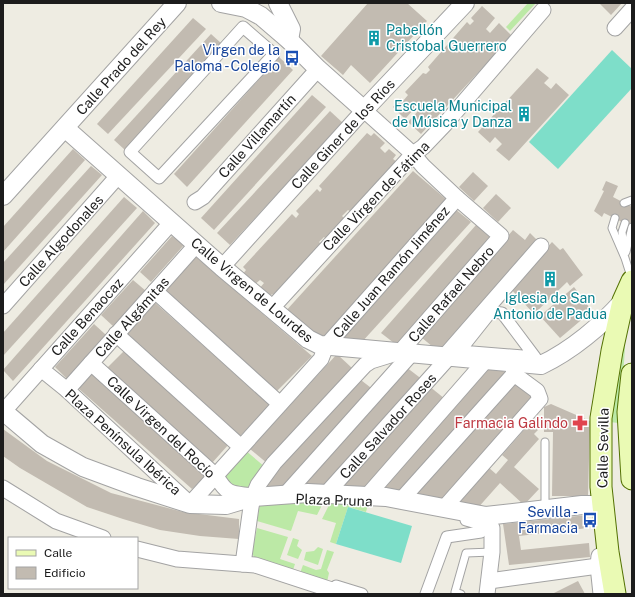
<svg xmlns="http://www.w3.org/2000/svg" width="635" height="597" viewBox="0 0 635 597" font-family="'Public Sans',sans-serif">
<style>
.grass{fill:#bce9a6}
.pitch{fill:#7edec9}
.building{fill:#c2bbb1}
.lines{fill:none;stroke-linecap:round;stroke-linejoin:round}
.service-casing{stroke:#a3a3a3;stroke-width:9}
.pedestrian-casing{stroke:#a3a3a3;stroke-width:13}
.minor-casing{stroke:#a3a3a3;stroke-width:17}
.tertiary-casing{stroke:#a3a3a3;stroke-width:20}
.secondary-casing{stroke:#547204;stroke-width:23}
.service{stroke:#fff;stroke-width:7}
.pedestrian{stroke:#fff;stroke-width:11}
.minor{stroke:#fff;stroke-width:15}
.tertiary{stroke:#fff;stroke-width:18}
.secondary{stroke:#eafab4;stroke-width:21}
.labels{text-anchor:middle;stroke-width:3;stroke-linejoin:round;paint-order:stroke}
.culture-label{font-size:14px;fill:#0d838f;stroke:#fff;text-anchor:start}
.transit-label{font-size:14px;fill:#164399;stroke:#fff;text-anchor:end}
.street-label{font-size:14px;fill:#1c1c1c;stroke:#fff}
.health-label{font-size:14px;fill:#be3a42;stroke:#fff;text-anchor:end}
</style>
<rect width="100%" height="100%" fill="#eeece2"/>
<g class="grass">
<path d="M528,3H536L510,31L506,27Z"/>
<path d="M624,342L625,348L620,420L618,423L610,422Z"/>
<path d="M245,450L265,467L246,489L229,487L224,473Z"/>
<path d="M325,499L317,515L298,511L291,531L257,521L260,504Z"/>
<path d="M332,499L369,501L366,512L348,507L336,544L330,542L336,523L322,519Z"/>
<path d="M257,528L288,537L280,559L295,564L293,570L254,557L252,553Z"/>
<path d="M293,538L299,540L297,546L302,550L298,559L287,555Z"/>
<path d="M318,547L323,549L318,565L304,560L306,552L314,551Z"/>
<path d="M327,550L334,552L327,570L329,573L327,582L300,573L303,565L316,570L321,569Z"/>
</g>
<g class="pitch">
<path d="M612,50L632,69V88L558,169L529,142Z"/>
<path d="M348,507L412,526L401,563L336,544Z"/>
</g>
<g class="building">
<path d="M368,3H407L427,21L370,83L351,65L343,75L321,56Z"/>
<path d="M599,3H622L611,15Z"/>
<path d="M482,6L495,18L486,29L490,33L499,23L512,36L421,134L408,122L418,111L415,108L405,119L393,107L400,98L403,101L408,95L405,92L423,73L426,74L430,70L428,67L467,22L470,25L474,21L471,18Z"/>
<path d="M193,18L206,29L108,134L97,124Z"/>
<path d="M211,34L222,44L125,150L114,140Z"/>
<path d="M279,57L293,70L187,187L174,174Z"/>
<path d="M537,68L549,78L544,83L551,89L556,83L569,95L509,161L496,150L502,144L495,137L490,143L478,132Z"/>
<path d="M312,95L326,107L214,230L201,218Z"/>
<path d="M330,111L343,123L230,245L217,233Z"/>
<path d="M367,133L371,136L374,133L385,143L380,148L385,153L389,149L396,155L393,159L397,162L351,212L348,210L342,216L345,219L327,240L324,237L319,242L322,245L275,297L272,294L269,298L259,289L264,283L260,280L254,285L242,275L246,270L243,267L292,214L296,218L299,214L296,211L317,189L320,192L322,189L319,186Z"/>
<path d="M73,149L85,160L3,252V227Z"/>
<path d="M91,166L102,175L3,285V263Z"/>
<path d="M413,171L448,201L324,341L284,313Z"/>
<path d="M473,172L488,186L474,201L459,187Z"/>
<path d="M606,181L618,186L613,197L632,207V227L604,213L602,217L594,211L604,191L602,190Z"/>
<path d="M496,194L511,208L498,222L483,208Z"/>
<path d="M124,197L137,208L3,356V333Z"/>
<path d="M455,209L471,222L361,343L336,342Z"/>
<path d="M143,211L155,223L13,381L3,370Z"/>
<path d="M476,225L493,240L398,346L381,333Z"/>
<path d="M513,230L525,240L530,233L538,241L439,352L421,337Z"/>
<path d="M172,236L184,245L151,282L140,272Z"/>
<path d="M552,242L560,250L563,248L583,275L570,286L567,282L534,314L511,289Z"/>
<path d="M195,256L312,356L274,394L162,293Z"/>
<path d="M133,280L146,291L114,327L101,315Z"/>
<path d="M574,287L592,311L560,338L540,316Z"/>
<path d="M153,301L270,405L238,438L125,333Z"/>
<path d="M94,324L106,335L67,379L55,367Z"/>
<path d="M124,351L229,444L212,463L105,370Z"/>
<path d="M337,354L353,369L268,464L250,449Z"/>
<path d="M488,365L497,366L508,375L402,492L379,489Z"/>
<path d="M406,367L423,380L326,489L296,488Z"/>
<path d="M93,373L207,475L192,489L78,388Z"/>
<path d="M357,377L375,391L290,486H267L275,469Z"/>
<path d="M515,382L533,398L442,503L417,497V491Z"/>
<path d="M429,386L445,399L368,489L341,487Z"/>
<path d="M551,404L590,421L588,496H552L553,432H544V407Z"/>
<path d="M530,423L538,430L534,434L539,439L514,467L539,489L524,505L500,483L476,510L467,509L458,500L488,467L496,474L508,460L502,455Z"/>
<path d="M3,429L47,461L111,493L183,512L239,519V539L200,536L160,530L123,519L87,507L20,468L3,456Z"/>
<path d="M587,515L588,528L519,536L521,550L589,543L590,557L509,565L503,524Z"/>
<path d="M578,581L585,594H552Z"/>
</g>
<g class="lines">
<g class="service-casing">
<g id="service">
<path d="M624,203L632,200"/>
<path d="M615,218L612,228L625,258L632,280"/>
<path d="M624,249L622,232L625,223"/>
<path d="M626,252L632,227"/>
<path d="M545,442V509"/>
<path d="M461,594L455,592L466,553L492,552"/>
</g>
</g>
<g class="pedestrian-casing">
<g id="pedestrian">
<path d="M243,27L274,54L159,178L130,152Z"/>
<path d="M491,312L502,313L535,357L460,351Z"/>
<path d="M336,586L362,594"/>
<path d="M426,594L447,537L481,532L480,524L466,520"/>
</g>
</g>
<g class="minor-casing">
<g id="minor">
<path d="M615,28L632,9"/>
<path d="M195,202L203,197L318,69"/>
<path d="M222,267L364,110L413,154L423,166L457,198L501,236L400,352L371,361L365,365L274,463L258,485L253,497L251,507L243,564"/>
<path d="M155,291L280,404"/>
<path d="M3,306L118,176"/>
<path d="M271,309L413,154L423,147L445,124L543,10"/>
<path d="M116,334L241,447"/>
<path d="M444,357L541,246"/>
<path d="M91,363L216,476C228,496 231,493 252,496"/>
<path d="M41,369L67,390L190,504L321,359L326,346L457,198"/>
<path d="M67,390L197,244"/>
<path d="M3,412L171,223"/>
<path d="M3,488L56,521L103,538"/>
<path d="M326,494L449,357"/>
<path d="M285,495L412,353"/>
<path d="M367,496L486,360"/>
<path d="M401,500L514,374"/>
<path d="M444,508L540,399L537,391L514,374L512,363"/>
<path d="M486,516L492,528V552L487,594"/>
<path d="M137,549L177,559L255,565L344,594"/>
<path d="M599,556L598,566L601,594"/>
<path d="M489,581L598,566"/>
</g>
</g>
<g class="tertiary-casing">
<g id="tertiary">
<path d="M221,3L246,8L261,16L289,40L318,69L364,110L465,3"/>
<path d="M278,3L291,29L289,40"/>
<path d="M65,128L222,267L308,339L320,345L541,365C571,351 602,325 623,301"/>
<path d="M3,196L177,3"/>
<path d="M3,411L42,444L83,467L137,487L190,504L226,505L253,497L308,493L386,497L486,516L582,505H603"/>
</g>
</g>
<g class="secondary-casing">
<g id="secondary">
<path d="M632,374L628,412L632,479"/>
<path d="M615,594L608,552L601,487V418L612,351L623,301L632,281"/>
</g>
</g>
<use href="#service" class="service"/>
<use href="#pedestrian" class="pedestrian"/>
<use href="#minor" class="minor"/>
<use href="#tertiary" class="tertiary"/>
<use href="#secondary" class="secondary"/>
</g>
<defs>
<g id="building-bare" transform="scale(1.2)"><path d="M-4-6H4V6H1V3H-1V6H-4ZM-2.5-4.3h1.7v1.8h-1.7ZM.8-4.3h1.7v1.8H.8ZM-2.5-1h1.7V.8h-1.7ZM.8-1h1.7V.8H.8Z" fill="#0f9aa8" stroke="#fff" stroke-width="2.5" paint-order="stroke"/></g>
<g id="bus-bare" transform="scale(1.2)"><path d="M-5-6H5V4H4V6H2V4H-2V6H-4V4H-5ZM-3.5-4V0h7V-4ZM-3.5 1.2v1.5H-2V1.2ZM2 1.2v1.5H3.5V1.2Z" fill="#1a4fb4" stroke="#fff" stroke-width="2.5" paint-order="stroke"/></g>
<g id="pharmacy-bare" transform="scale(1.2)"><path d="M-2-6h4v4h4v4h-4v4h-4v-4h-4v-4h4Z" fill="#e0444e" stroke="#fff" stroke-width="2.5" paint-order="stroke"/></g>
</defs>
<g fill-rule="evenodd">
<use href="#building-bare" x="374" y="38"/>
<use href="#bus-bare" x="292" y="58"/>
<use href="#building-bare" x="524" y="114"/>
<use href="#building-bare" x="550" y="279"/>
<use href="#pharmacy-bare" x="580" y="423"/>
<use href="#bus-bare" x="590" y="520"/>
</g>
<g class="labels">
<g class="culture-label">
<text x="386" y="35">Pabellón<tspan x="386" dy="16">Cristobal Guerrero</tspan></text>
<text x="512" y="111" text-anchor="end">Escuela Municipal<tspan x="512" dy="16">de Música y Danza</tspan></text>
<text x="550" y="303" text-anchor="middle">Iglesia de San<tspan x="550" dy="16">Antonio de Padua</tspan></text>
</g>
<g class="transit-label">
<text x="280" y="55">Virgen de la<tspan x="280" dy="16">Paloma - Colegio</tspan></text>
<text x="578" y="517">Sevilla -<tspan x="578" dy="16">Farmacia</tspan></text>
</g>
<g class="street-label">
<text transform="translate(121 66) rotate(-48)" y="5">Calle Prado del Rey</text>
<text transform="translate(343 134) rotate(-47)" y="5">Calle Giner de los Ríos</text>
<text transform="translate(257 136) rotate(-48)" y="5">Calle Villamartín</text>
<text transform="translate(376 196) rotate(-46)" y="5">Calle Virgen de Fátima</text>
<text transform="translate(61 241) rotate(-48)" y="5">Calle Algodonales</text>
<text transform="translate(391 272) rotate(-49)" y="5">Calle Juan Ramón Jiménez</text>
<text transform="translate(252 290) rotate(40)" y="5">Calle Virgen de Lourdes</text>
<text transform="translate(451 294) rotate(-49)" y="5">Calle Rafael Nebro</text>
<text transform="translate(87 317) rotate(-48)" y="5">Calle Benaocaz</text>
<text transform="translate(132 317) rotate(-48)" y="5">Calle Algámitas</text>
<text transform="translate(388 426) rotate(-48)" y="5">Calle Salvador Roses</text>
<text transform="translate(161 427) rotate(43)" y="5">Calle Virgen del Rocío</text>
<text transform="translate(123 442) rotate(42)" y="5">Plaza Península Ibérica</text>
<text transform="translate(603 448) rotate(-89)" y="5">Calle Sevilla</text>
<text transform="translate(334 500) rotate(2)" y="5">Plaza Pruna</text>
</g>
<g class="health-label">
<text x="568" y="428">Farmacia Galindo</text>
</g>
</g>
<rect width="635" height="597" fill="none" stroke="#1c1c1c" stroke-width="8"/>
<rect x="8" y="537" width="130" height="52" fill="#ffffff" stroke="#a4a4a4"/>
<rect x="16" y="550" width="20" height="6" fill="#eafab4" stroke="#a4a4a4"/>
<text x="44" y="557" font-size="12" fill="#1c1c1c">Calle</text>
<rect x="16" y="567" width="20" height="12" fill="#c2bbb1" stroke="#a4a4a4"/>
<text x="44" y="577" font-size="12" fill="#1c1c1c">Edificio</text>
</svg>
